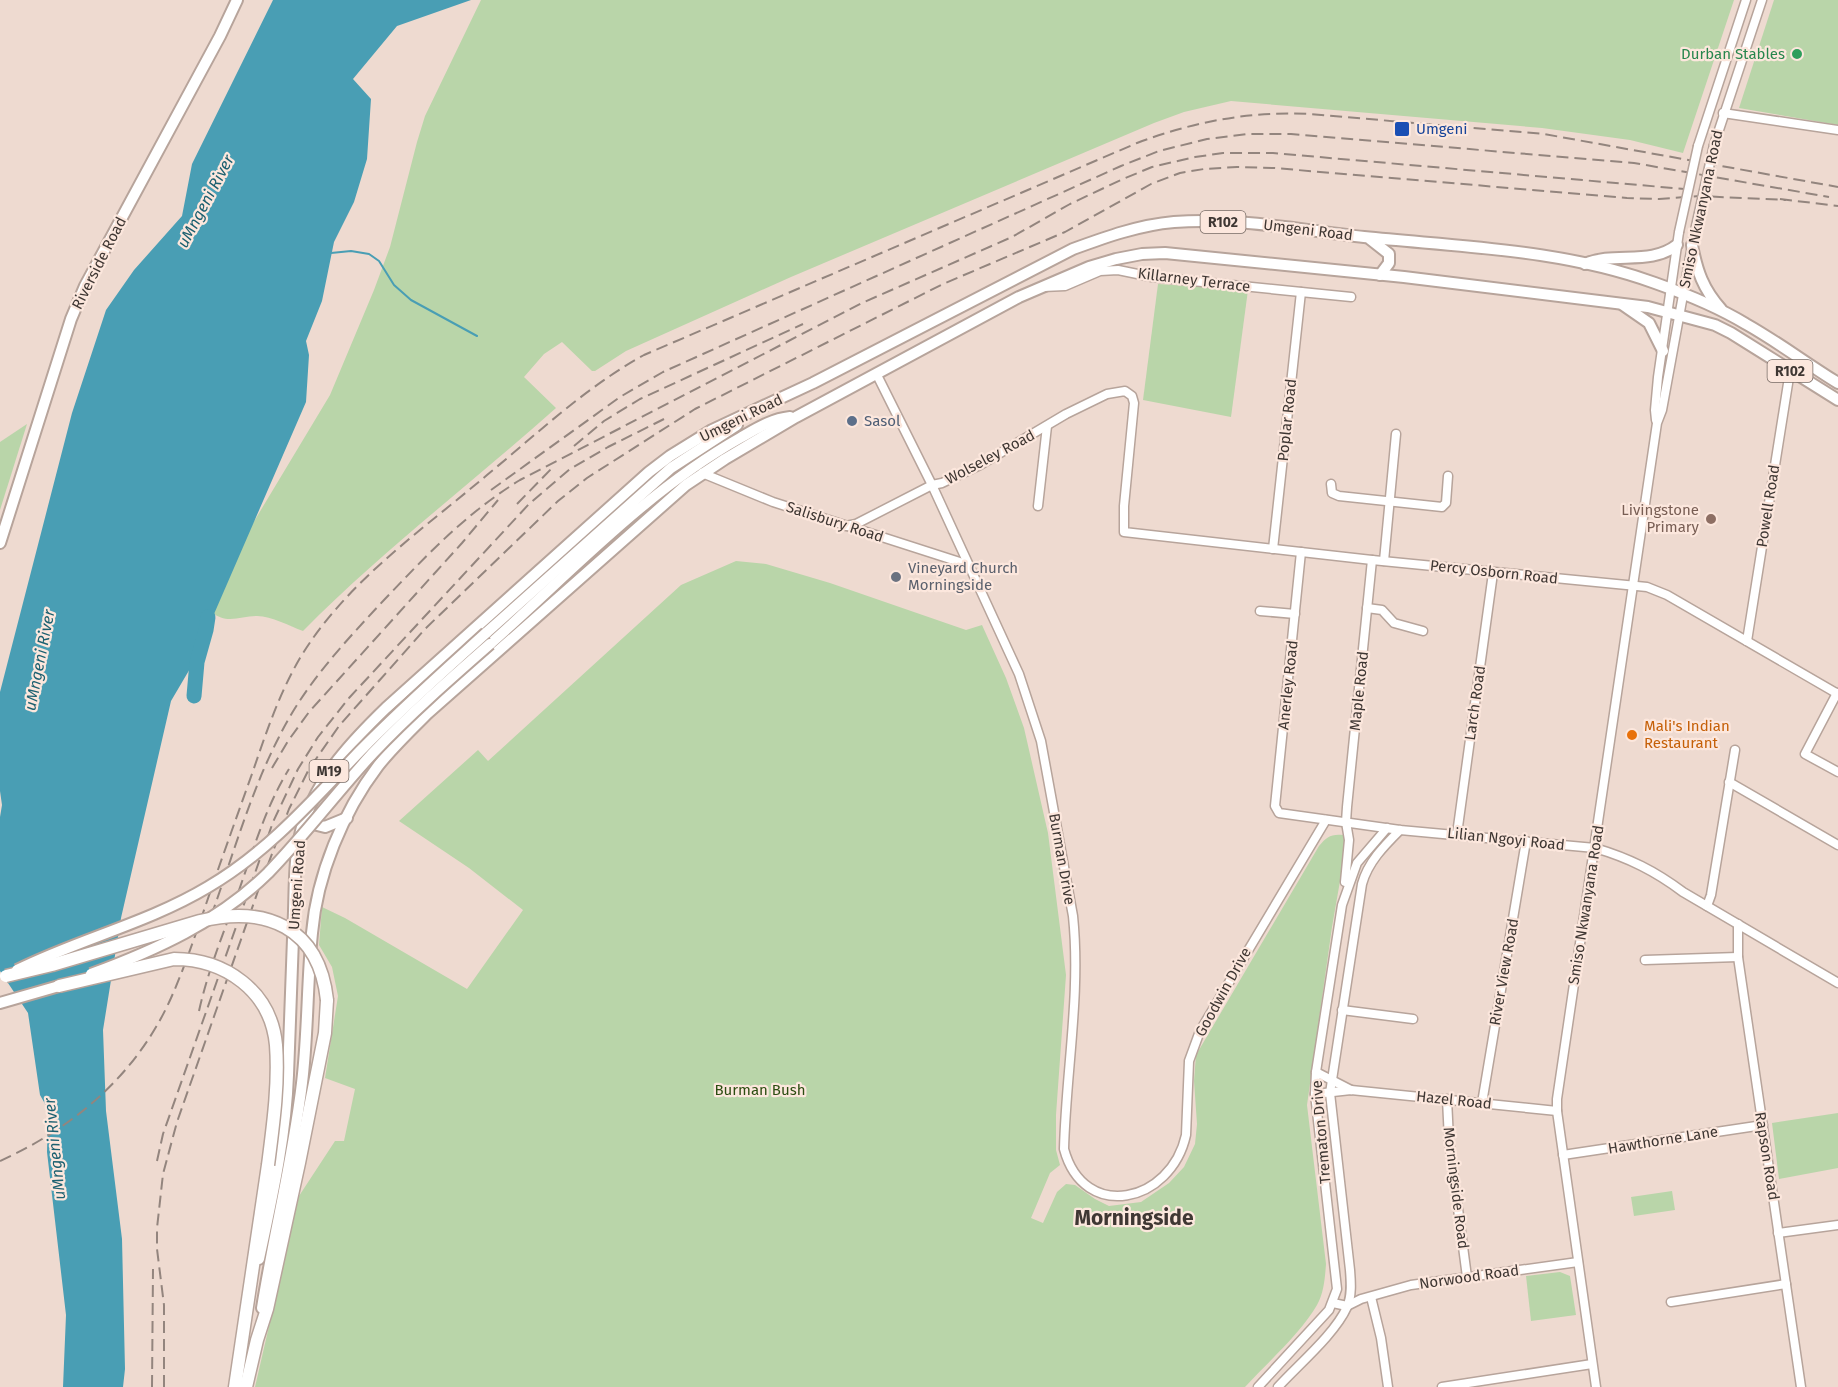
<svg xmlns="http://www.w3.org/2000/svg" width="1838" height="1387" viewBox="0 0 1838 1387" font-family="'Fira Sans',sans-serif">
<style>
.green{fill:#b9d5a9}
.water{fill:#499eb4}
.lines{fill:none;stroke-linecap:round;stroke-linejoin:round}
.stream{stroke:#499eb4;stroke-width:2}
.river{stroke:#499eb4;stroke-width:15}
.minor-casing{stroke:#b7a49b;stroke-width:11}
.major-casing{stroke:#b7a49b;stroke-width:14}
.highway-casing{stroke:#b7a49b;stroke-width:15}
.minor{stroke:#fff;stroke-width:8}
.major{stroke:#fff;stroke-width:10}
.highway{stroke:#fff;stroke-width:12}
.rail{stroke:#93857e;stroke-width:2;stroke-dasharray:12 6;stroke-linecap:butt}
.minor-bridge-casing{stroke:#b7a49b;stroke-width:11;stroke-linecap:butt}
.major-bridge-casing{stroke:#b7a49b;stroke-width:14;stroke-linecap:butt}
.highway-bridge-casing{stroke:#b7a49b;stroke-width:15;stroke-linecap:butt}
.minor-bridge{stroke:#fff;stroke-width:8}
.major-bridge{stroke:#fff;stroke-width:10}
.highway-bridge{stroke:#fff;stroke-width:12}
.leisure-dot{fill:#2e9e5b;stroke:#fce7dd;stroke-width:2}
.transit-dot{fill:#1a4fb4;stroke:#fce7dd;stroke-width:2}
.service-dot{fill:#5c6f8a;stroke:#fce7dd;stroke-width:2}
.education-dot{fill:#8d6e63;stroke:#fce7dd;stroke-width:2}
.worship-dot{fill:#6b7280;stroke:#fce7dd;stroke-width:2}
.food-dot{fill:#e8710a;stroke:#fce7dd;stroke-width:2}
.labels{text-anchor:middle;stroke-width:4.5;stroke-linejoin:round;paint-order:stroke}
.shield{fill:#fce7dd;stroke:#786c66;stroke-width:1.5}
.shield-label{font-size:14px;font-weight:bold;fill:#3f3733}
.leisure-label{font-size:15px;fill:#27864d;stroke:#fce7dd;text-anchor:end}
.transit-label{font-size:15px;fill:#164399;stroke:#fce7dd;text-anchor:start}
.street-label{font-size:15px;fill:#3f3733;stroke:#fce7dd}
.service-label{font-size:15px;fill:#4e5e75;stroke:#fce7dd;text-anchor:start}
.education-label{font-size:15px;fill:#785e54;stroke:#fce7dd;text-anchor:end}
.worship-label{font-size:15px;fill:#5b616d;stroke:#fce7dd;text-anchor:start}
.food-label{font-size:15px;fill:#c56008;stroke:#fce7dd;text-anchor:start}
.park-label{font-size:15px;fill:#2c4d11;stroke:#fce7dd}
.water-label{font-size:16px;font-style:italic;fill:#1c6070;stroke:#fce7dd}
.district-label{font-size:21px;font-weight:bold;fill:#3f3733;stroke:#fce7dd}
</style>
<rect width="100%" height="100%" fill="#eedad0"/>
<g class="green">
<path d="M481,0H1734L1683,153L1630,140L1542,128L1231,101L1184,112L1154,123L791,277L626,351L595,371H592L562,342L544,354L524,377L556,408C472,483 382,551 303,631C289,626 272,616 257,616C241,616 226,625 212,612L226,568L330,395L374,290L390,247L417,142L425,116Z"/>
<path d="M1774,0H1838V125L1739,108Z"/>
<path d="M1158,284L1248,290L1231,417L1143,400Z"/>
<path d="M27,424L0,510V442Z"/>
<path d="M736,561L766,564L830,583L966,630L982,625L1006,678L1024,728L1048,833L1066,975L1056,1115V1150L1060,1165L1050,1173L1031,1218L1043,1223L1057,1192L1066,1184L1075,1185L1095,1199L1109,1206L1141,1202L1169,1183L1184,1167L1195,1144L1197,1124L1194,1081L1196,1055L1319,846C1327,837 1330,834 1343,835L1347,841L1332,927L1307,1105L1326,1264C1325,1277 1324,1293 1317,1305C1301,1333 1267,1363 1245,1387H255L299,1196L335,1141H344L355,1089L325,1078L338,996L332,967L319,945L322,907L345,918L467,989L523,910L469,868L399,821L478,750L488,761L681,585Z"/>
<path d="M1838,1113V1168L1779,1179L1772,1123Z"/>
<path d="M1672,1191L1675,1210L1634,1216L1631,1197Z"/>
<path d="M1560,1272L1570,1276L1576,1315L1531,1321L1526,1276Z"/>
</g>
<path class="water" d="M273,0H471L397,26L353,79L371,99L367,159L354,202L334,242L322,301L306,341L309,355L306,402L191,667L171,701L121,918L103,1030L106,1111L122,1239L125,1369L123,1387H63L66,1315L47,1152L48,1109L40,1095L28,1013L0,971V817L2,805L0,791V692L72,413L106,310L134,270L182,216L192,164Z"/>
<g class="lines">
<path class="stream" d="M331,253L351,251L369,254L379,261L394,285L411,300L477,336"/>
<path class="river" d="M194,696L197,662L206,630L208,617"/>
<g class="minor-casing">
<g id="minor">
<path d="M1723,113L1838,130"/>
<path d="M1714,145L1762,0"/>
<path d="M1698,146L1746,0"/>
<path d="M1043,287L1065,286L1100,271L1118,270L1152,277L1351,297"/>
<path d="M877,375L932,485L1019,674L1041,741L1073,916C1081,994 1066,1071 1064,1149C1084,1223 1171,1203 1186,1135L1189,1061L1200,1031L1326,820"/>
<path d="M1656,420L1655,410L1658,377L1679,232"/>
<path d="M702,473L773,502L969,565"/>
<path d="M1331,484L1332,493L1339,496L1442,507L1446,503L1448,476"/>
<path d="M1038,506L1047,426"/>
<path d="M846,526L856,524L932,485L942,483L980,465L1066,414L1107,394L1125,391L1132,396L1134,403L1124,506V532L1372,560L1647,587L1667,595L1838,694"/>
<path d="M1273,549L1301,292"/>
<path d="M1301,552L1275,806L1279,813L1400,830L1595,848C1629,858 1655,871 1683,892L1838,983"/>
<path d="M1384,561L1396,434"/>
<path d="M1367,608L1382,610L1394,623L1423,631"/>
<path d="M1260,611L1295,614"/>
<path d="M1747,641L1790,371"/>
<path d="M1837,693L1805,754L1838,772"/>
<path d="M1729,782L1838,845"/>
<path d="M1457,834L1493,573"/>
<path d="M1345,882L1349,840L1346,822L1347,807L1372,560"/>
<path d="M1707,906L1711,895L1735,750"/>
<path d="M1738,924V957L1801,1387"/>
<path d="M1645,960L1738,957"/>
<path d="M1342,1010L1413,1019"/>
<path d="M1316,1072L1351,1090"/>
<path d="M1315,1094L1351,1090L1557,1111"/>
<path d="M1447,1099L1449,1140L1467,1277"/>
<path d="M1482,1103L1526,841"/>
<path d="M1563,1155L1763,1125"/>
<path d="M1778,1233L1838,1225"/>
<path d="M1371,1297L1381,1338L1388,1387"/>
<path d="M1671,1302L1786,1284"/>
<path d="M1333,1303L1347,1306L1361,1299L1411,1285L1578,1262"/>
<path d="M1258,1387L1329,1310L1337,1289L1315,1094L1316,1072L1342,905L1357,863L1387,828"/>
<path d="M1278,1387C1298,1365 1335,1334 1347,1307C1352,1296 1351,1282 1350,1270L1330,1093L1362,884C1368,862 1384,846 1400,830"/>
<path d="M1442,1387L1592,1364"/>
<path d="M1596,1387L1557,1111V1099L1657,423L1662,410L1694,235"/>
</g>
</g>
<g class="major-casing">
<g id="major">
<path d="M1370,239L1389,254V263L1380,275"/>
<path d="M1692,245C1697,271 1703,289 1721,309"/>
<path d="M1585,264C1615,251 1650,266 1677,245"/>
<path d="M1623,305L1649,323L1663,351"/>
<path d="M0,543L71,319L85,286L220,36L237,0"/>
<path d="M486,633L671,468L737,425"/>
<path d="M490,644C570,573 646,491 740,438C756,429 771,419 790,417"/>
<path d="M305,822L325,827L347,818"/>
<path d="M0,1003L59,986"/>
<path d="M259,1259C272,1198 286,1136 288,1075C290,1020 292,965 294,911C295,881 294,850 304,821C320,775 352,741 386,708L649,472L670,456L712,430L813,383L1073,249C1106,237 1139,225 1174,222C1237,217 1301,230 1364,237C1461,247 1562,249 1655,283C1686,294 1718,307 1746,324C1778,342 1807,364 1838,383"/>
<path d="M262,1308C274,1233 293,1159 302,1083C308,1034 307,983 312,933C317,875 343,812 378,766C393,747 411,730 428,713L686,485L725,459L796,417L1019,297L1089,267L1116,259L1142,254L1165,253L1404,277L1648,307L1715,325L1731,333L1838,400"/>
</g>
</g>
<g class="highway-casing">
<g id="highway">
<path d="M235,1387L268,1165"/>
<path d="M246,1387L257,1340L267,1309L299,1163L325,1033L327,1000"/>
</g>
</g>
<use href="#minor" class="minor"/>
<use href="#major" class="major"/>
<use href="#highway" class="highway"/>
<g class="rail">
<path d="M1780,199L1838,206"/>
<path d="M574,446L604,421L640,399L803,324"/>
<path d="M491,490L620,397L663,372L1121,166L1159,151L1207,139L1247,134H1291L1634,163L1829,197"/>
<path d="M517,504L553,467"/>
<path d="M272,768L288,741L309,712L462,543L498,500"/>
<path d="M211,916C233,856 250,793 279,737C305,684 344,643 384,600C428,554 465,514 520,480L862,303L1012,237L1070,204L1123,179L1152,167L1195,157L1223,153H1273L1696,190"/>
<path d="M199,1011C208,970 224,932 238,893C253,851 265,808 289,769"/>
<path d="M0,1161C75,1127 137,1074 171,998C183,971 193,942 203,913C219,866 236,819 253,771C266,733 279,694 300,658C345,583 421,531 487,475C538,433 586,387 644,355L1137,143C1193,122 1248,111 1309,114L1544,134L1838,187"/>
<path d="M157,1161L163,1134L273,822L298,769L318,737L349,698L529,504L570,469L608,447L664,419"/>
<path d="M152,1387L153,1269"/>
<path d="M164,1387V1305L157,1249V1228L163,1174L177,1122L258,891L289,809L309,769L339,726L425,629L558,501L587,478L695,409L943,284L1065,232L1151,184L1180,173L1204,169L1237,167L1274,168L1627,198L1659,199L1699,196L1786,200"/>
</g>
<g class="minor-bridge-casing">
<g id="minor-bridge">
<path d="M1679,232L1698,146"/>
<path d="M1694,235L1714,145"/>
</g>
</g>
<g class="major-bridge-casing">
<g id="major-bridge">
<path d="M17,970C79,939 148,923 208,887C268,852 313,800 360,751C400,710 443,672 486,633"/>
<path d="M91,974C156,950 218,922 268,873C305,835 337,792 373,753C410,714 450,679 490,644"/>
</g>
</g>
<g class="highway-bridge-casing">
<g id="highway-bridge">
<path d="M6,976L52,965L200,921C266,905 319,927 327,1000"/>
<path d="M59,986L174,959C225,959 271,991 276,1045C279,1084 273,1126 268,1165"/>
</g>
</g>
<use href="#minor-bridge" class="minor-bridge"/>
<use href="#major-bridge" class="major-bridge"/>
<use href="#highway-bridge" class="highway-bridge"/>
</g>
<circle class="leisure-dot" cx="1797" cy="54" r="6"/>
<rect class="transit-dot" x="1394" y="121" width="16" height="16" rx="3"/>
<circle class="service-dot" cx="852" cy="421" r="6"/>
<circle class="education-dot" cx="1711" cy="519" r="6"/>
<circle class="worship-dot" cx="896" cy="577" r="6"/>
<circle class="food-dot" cx="1632" cy="735" r="6"/>
<g class="labels">
<g class="shield">
<rect x="1200.5" y="211" width="45" height="22" rx="4.5"/>
<rect x="1767.5" y="360" width="45" height="22" rx="4.5"/>
<rect x="309.5" y="760" width="39" height="22" rx="4.5"/>
</g>
<g class="shield-label">
<text x="1223" y="227">R102</text>
<text x="1790" y="376">R102</text>
<text x="329" y="776">M19</text>
</g>
<g class="leisure-label">
<text x="1785" y="59">Durban Stables</text>
</g>
<g class="transit-label">
<text x="1416" y="134">Umgeni</text>
</g>
<g class="street-label">
<text transform="translate(1701 209) rotate(-78)" y="5">Smiso Nkwanyana Road</text>
<text transform="translate(1308 230) rotate(7)" y="5">Umgeni Road</text>
<text transform="translate(99 263) rotate(-63)" y="5">Riverside Road</text>
<text transform="translate(1194 280) rotate(7)" y="5">Killarney Terrace</text>
<text transform="translate(741 418) rotate(-26)" y="5">Umgeni Road</text>
<text transform="translate(1287 420) rotate(-84)" y="5">Poplar Road</text>
<text transform="translate(990 457) rotate(-28)" y="5">Wolseley Road</text>
<text transform="translate(1768 506) rotate(-81)" y="5">Powell Road</text>
<text transform="translate(835 522) rotate(18)" y="5">Salisbury Road</text>
<text transform="translate(1494 572) rotate(6)" y="5">Percy Osborn Road</text>
<text transform="translate(1288 685) rotate(-84)" y="5">Anerley Road</text>
<text transform="translate(1359 691) rotate(-84)" y="5">Maple Road</text>
<text transform="translate(1475 703) rotate(-82)" y="5">Larch Road</text>
<text transform="translate(1506 839) rotate(6)" y="5">Lilian Ngoyi Road</text>
<text transform="translate(1062 859) rotate(80)" y="5">Burman Drive</text>
<text transform="translate(297 885) rotate(-86)" y="5">Umgeni Road</text>
<text transform="translate(1586 905) rotate(-81)" y="5">Smiso Nkwanyana Road</text>
<text transform="translate(1504 972) rotate(-80)" y="5">River View Road</text>
<text transform="translate(1223 992) rotate(-61)" y="5">Goodwin Drive</text>
<text transform="translate(1454 1100) rotate(6)" y="5">Hazel Road</text>
<text transform="translate(1321 1132) rotate(-95)" y="5">Trematon Drive</text>
<text transform="translate(1663 1140) rotate(-9)" y="5">Hawthorne Lane</text>
<text transform="translate(1767 1156) rotate(81)" y="5">Rapson Road</text>
<text transform="translate(1456 1188) rotate(83)" y="5">Morningside Road</text>
<text transform="translate(1469 1277) rotate(-8)" y="5">Norwood Road</text>
</g>
<g class="service-label">
<text x="864" y="426">Sasol</text>
</g>
<g class="education-label">
<text x="1699" y="515">Livingstone<tspan x="1699" dy="17">Primary</tspan></text>
</g>
<g class="worship-label">
<text x="908" y="573">Vineyard Church<tspan x="908" dy="17">Morningside</tspan></text>
</g>
<g class="food-label">
<text x="1644" y="731">Mali's Indian<tspan x="1644" dy="17">Restaurant</tspan></text>
</g>
<g class="park-label">
<text x="760" y="1095">Burman Bush</text>
</g>
<g class="water-label">
<text transform="translate(205 201) rotate(-62)" y="6">uMngeni River</text>
<text transform="translate(39 660) rotate(-79)" y="6">uMngeni River</text>
<text transform="translate(54 1149) rotate(-96)" y="6">uMngeni River</text>
</g>
<g class="district-label">
<text x="1134" y="1225">Morningside</text>
</g>
</g>
</svg>
